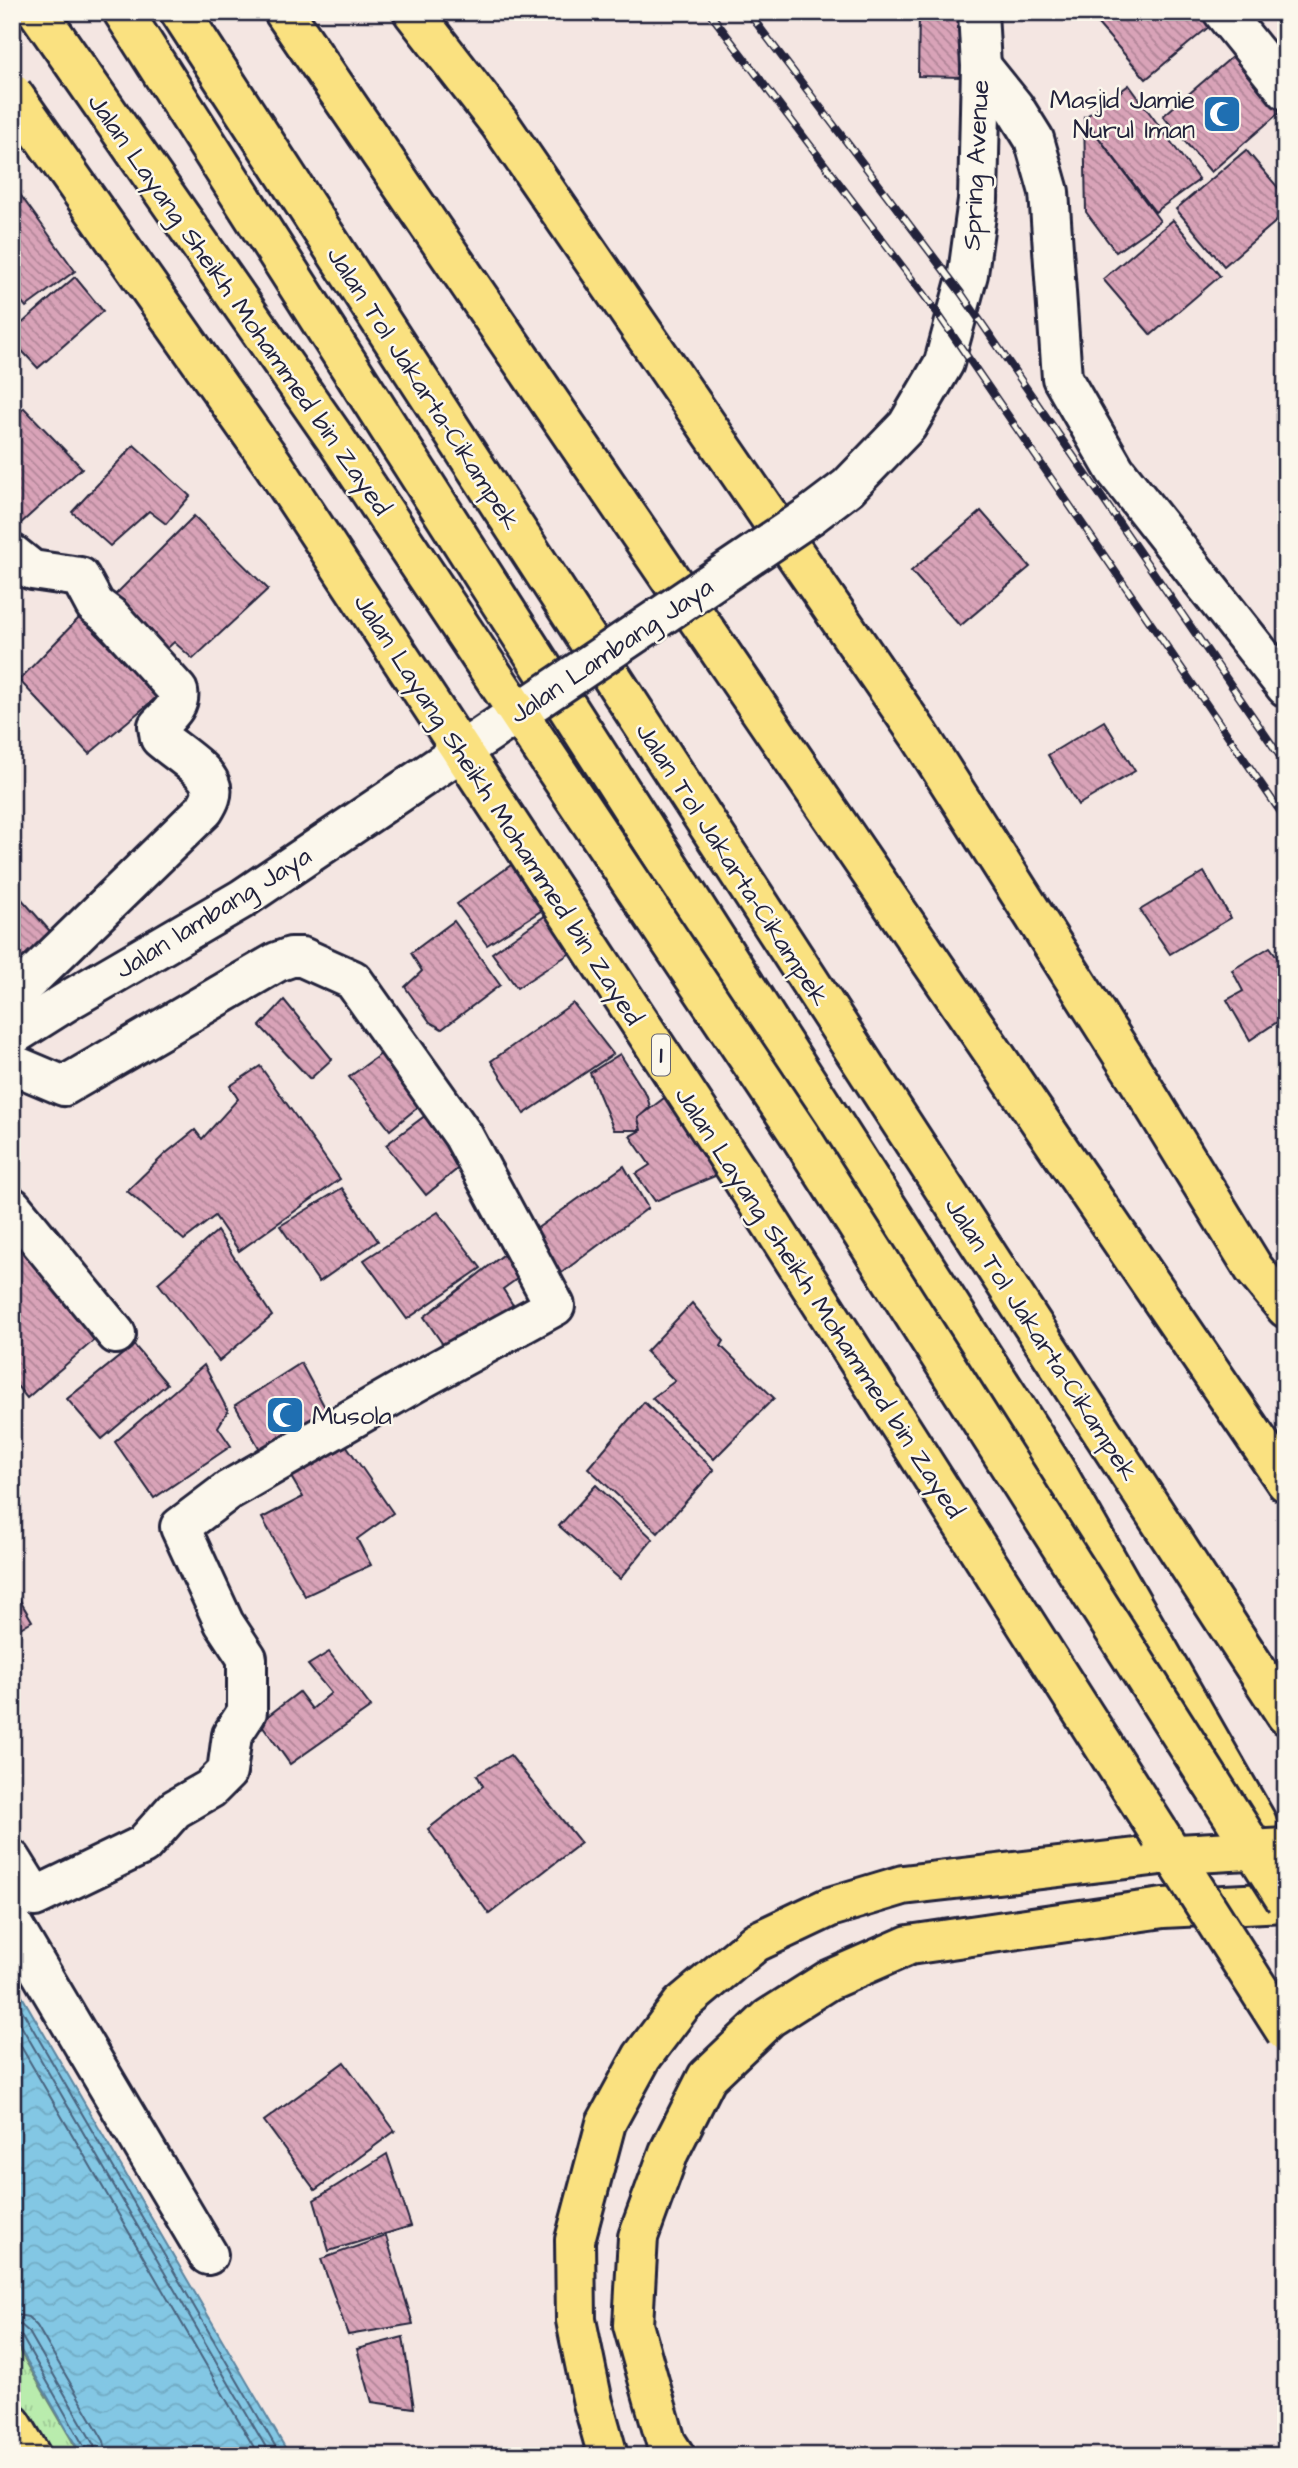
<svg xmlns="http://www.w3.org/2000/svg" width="1298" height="2468" viewBox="0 0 1298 2468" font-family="'Architects Daughter',sans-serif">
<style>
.grass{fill:url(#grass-tufts);stroke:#6e8774;stroke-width:2}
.water{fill:url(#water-waves);stroke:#5c85a0;stroke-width:2}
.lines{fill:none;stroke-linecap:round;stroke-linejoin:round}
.shore{stroke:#49647f;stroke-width:2}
.building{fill:url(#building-back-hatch);stroke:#22223b;stroke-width:2}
.minor-casing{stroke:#22223b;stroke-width:44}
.major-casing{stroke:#22223b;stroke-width:44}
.highway-casing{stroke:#22223b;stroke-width:44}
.minor{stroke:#fbf7ec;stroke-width:38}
.major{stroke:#fae180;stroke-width:38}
.highway{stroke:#fae180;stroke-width:38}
.rail-casing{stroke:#22223b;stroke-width:8}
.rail{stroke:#fbf7ec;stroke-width:5;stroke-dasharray:16;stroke-linecap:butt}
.minor-bridge-casing{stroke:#22223b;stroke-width:44;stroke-linecap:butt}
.highway-bridge-casing{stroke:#22223b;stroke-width:44;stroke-linecap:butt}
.minor-bridge{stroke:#fbf7ec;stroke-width:38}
.highway-bridge{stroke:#fae180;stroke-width:38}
.labels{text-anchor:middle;stroke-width:5;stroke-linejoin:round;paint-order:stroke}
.shield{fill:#fbf7ec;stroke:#636270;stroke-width:2}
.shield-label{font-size:24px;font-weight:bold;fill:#22223b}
.poi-label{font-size:26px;fill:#22223b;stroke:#fbf7ec;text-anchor:end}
.street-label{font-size:26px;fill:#22223b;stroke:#fbf7ec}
</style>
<defs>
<pattern id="grass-tufts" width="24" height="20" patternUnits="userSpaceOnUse" patternTransform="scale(1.75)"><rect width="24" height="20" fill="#b9ecad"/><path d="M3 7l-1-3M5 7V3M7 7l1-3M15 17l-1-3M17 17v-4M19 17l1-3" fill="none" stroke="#9fca96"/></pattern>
<pattern id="water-waves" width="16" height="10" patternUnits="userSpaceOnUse" patternTransform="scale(1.75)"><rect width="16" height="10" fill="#83c7e4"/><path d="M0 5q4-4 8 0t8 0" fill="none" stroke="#71abc4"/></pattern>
<pattern id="building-back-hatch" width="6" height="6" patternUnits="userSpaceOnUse" patternTransform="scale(1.75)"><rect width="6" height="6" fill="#d9a3b8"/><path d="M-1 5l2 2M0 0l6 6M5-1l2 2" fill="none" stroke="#b08497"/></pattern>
</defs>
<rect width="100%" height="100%" fill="#f4e6e2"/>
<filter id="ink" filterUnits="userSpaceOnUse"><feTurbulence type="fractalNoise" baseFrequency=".0143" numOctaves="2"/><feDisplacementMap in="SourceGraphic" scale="14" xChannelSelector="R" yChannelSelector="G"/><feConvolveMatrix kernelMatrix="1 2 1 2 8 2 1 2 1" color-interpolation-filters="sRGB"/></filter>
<g filter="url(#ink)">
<path class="grass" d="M12,2338L81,2456H31L12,2424Z"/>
<path class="water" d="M12,1979L290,2456H82L12,2335Z"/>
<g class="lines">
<g class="shore">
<path d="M12,1993L281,2456"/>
<path d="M12,2010L271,2456"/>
<path d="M12,2031L259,2456"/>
<path d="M12,2314L28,2317L37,2326L104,2441L107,2456"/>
<path d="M12,2324L21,2325L29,2332L94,2445L96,2456"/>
<path d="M12,2333L22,2337L86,2450L87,2456"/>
</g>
</g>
<g class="building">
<path d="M919,12H962L961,77L918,76Z"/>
<path d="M1112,12H1208L1216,21L1146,79L1098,24Z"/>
<path d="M1233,56L1280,112L1211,172L1163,116Z"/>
<path d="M1129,85L1199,180L1155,212L1084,118Z"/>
<path d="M1084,118L1160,221L1116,252L1086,212Z"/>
<path d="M1246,150L1286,197V213L1224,266L1176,209Z"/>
<path d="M19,193L75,271L26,307L12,290V200Z"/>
<path d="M1173,220L1220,276L1151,335L1103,279Z"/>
<path d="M75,277L103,311L38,368L12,340V332Z"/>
<path d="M1286,327V342L1279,333Z"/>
<path d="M24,408L82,468L20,524L12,516V419Z"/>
<path d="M134,445L190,496L166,524L149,511L110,546L72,512Z"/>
<path d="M981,511L1030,567L960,626L911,571Z"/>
<path d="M194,516L268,589L193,659L174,642L157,658L106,604Z"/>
<path d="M80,617L158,696L89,754L19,680Z"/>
<path d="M1104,721L1135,771L1078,805L1048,755Z"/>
<path d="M522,857L555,902L487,945L457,904Z"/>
<path d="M1204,872L1231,918L1170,954L1140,910Z"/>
<path d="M12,888L56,938L12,975Z"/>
<path d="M549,913L572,952L517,988L492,953Z"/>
<path d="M454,921L500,985L442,1029L430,1022L405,987L422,971L411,953Z"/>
<path d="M1270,947L1286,969V1016L1250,1040L1227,1000L1243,991L1232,970Z"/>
<path d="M284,1000L332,1059L310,1079L260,1026Z"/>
<path d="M573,1003L613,1054L524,1114L491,1061Z"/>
<path d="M385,1051L423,1103L390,1130L349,1077Z"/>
<path d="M620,1054L647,1096L650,1107L638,1118L641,1130H614L590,1073Z"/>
<path d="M260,1066L340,1179L239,1251L215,1216L184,1240L127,1191L165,1154L195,1130L202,1139L238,1099L230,1086Z"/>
<path d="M668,1095L715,1176L655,1201L636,1174L650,1165L630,1136L641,1130L638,1118Z"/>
<path d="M426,1115L462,1165L426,1195L386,1145Z"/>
<path d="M624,1166L648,1208L552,1280L525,1237Z"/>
<path d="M342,1188L378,1241L319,1282L280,1226Z"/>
<path d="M438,1212L481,1268L407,1319L364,1260Z"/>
<path d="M12,1230L99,1336L27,1398L12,1380Z"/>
<path d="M217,1231L272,1316L219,1361L158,1283Z"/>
<path d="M503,1255L521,1276L503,1289L519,1315L453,1359L424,1317Z"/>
<path d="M692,1303L724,1341L721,1346L774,1398L714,1459L652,1398L675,1381L646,1352Z"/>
<path d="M134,1345L167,1384L102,1439L67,1399Z"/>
<path d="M301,1363L334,1424L267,1462L235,1405Z"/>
<path d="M204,1365L228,1411L218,1427L231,1446L154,1498L115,1442Z"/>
<path d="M644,1402L714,1470L658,1533L588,1468Z"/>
<path d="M342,1439L393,1513L357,1539L371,1565L305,1596L262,1518L303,1497L288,1472Z"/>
<path d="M596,1485L653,1539L620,1579L559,1526Z"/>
<path d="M12,1587L32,1621L12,1633Z"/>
<path d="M329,1652L371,1707L290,1764L260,1722L299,1692L312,1709L331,1693L308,1665Z"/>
<path d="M510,1755L581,1843L489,1914L428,1829L483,1786L477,1775Z"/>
<path d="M344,2062L395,2131L315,2190L264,2121Z"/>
<path d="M387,2154L411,2226L329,2251L314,2200Z"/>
<path d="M386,2236L413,2324L348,2335L321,2259Z"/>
<path d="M403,2337L414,2408L372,2402L357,2349Z"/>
</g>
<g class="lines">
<g class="minor-casing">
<g id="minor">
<path d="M1223,12L1286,90"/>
<path d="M981,66L1014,107L1034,139L1049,192L1062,378L1115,470L1286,687"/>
<path d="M811,515L848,487L907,426L944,363L968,274L978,200L981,66L978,12"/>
<path d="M12,554L32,570L80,577L95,605L111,617L178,691C181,706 167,716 158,726L160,738C172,749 205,769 210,784C214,793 209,802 204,810L12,997"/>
<path d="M12,1036L74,997L242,899L411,785"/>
<path d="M12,1064L64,1086L277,962L291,957H302L353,980L463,1135L555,1306L416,1382L229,1490L180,1527L224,1623L247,1658V1712L232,1735L227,1772L210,1789L175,1809L143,1845L35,1897L12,1860"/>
<path d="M12,1207L116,1334"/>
<path d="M12,1924L208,2255"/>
</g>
</g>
<g class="major-casing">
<path id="major" d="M12,2424L31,2456"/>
</g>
<g class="highway-casing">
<g id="highway">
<path d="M123,12L1057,1473L1257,1823"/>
<path d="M180,12L1286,1715"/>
<path d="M284,12L1286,1482"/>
<path d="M413,12L500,124L920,736L1134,1073L1254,1269L1286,1308"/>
<path d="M608,2456L593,2403L576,2320L575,2240L606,2123L642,2057L682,2004L756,1942L830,1907L903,1885L1161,1855"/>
<path d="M675,2456L666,2442L633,2325L638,2237L669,2152L707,2077L769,2018L829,1980L909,1945L1163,1908L1286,1902"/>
</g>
</g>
<use href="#minor" class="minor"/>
<use href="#major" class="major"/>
<use href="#highway" class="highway"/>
<g class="rail-casing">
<g id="rail">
<path d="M709,12L936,311L1286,820"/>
<path d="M748,12L961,293L1286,765"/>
</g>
</g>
<use href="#rail" class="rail"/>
<g class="minor-bridge-casing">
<path id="minor-bridge" d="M411,785L811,515"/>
</g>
<g class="highway-bridge-casing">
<g id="highway-bridge">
<path d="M38,12L334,437L799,1134L1286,1900"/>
<path d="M12,93L273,464L740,1175L1286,2032"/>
<path d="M1161,1855L1286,1848"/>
</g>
</g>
<use href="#minor-bridge" class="minor-bridge"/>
<use href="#highway-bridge" class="highway-bridge"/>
</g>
</g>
<defs>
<g id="mosque-square" transform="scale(2.0125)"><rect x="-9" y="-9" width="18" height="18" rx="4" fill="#1f6fb2" stroke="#fbf7ec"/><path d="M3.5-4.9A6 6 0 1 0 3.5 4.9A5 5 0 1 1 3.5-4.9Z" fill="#fff"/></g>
</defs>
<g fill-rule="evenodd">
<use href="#mosque-square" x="1222" y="114"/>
<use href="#mosque-square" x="285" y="1415"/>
</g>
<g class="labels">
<rect class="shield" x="652" y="1034.5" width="18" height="41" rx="5"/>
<g class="shield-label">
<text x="661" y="1063">1</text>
</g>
<g class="poi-label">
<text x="1195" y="108">Masjid Jamie<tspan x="1195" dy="30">Nurul Iman</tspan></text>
<text x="312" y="1424" text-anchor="start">Musola</text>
</g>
<g class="street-label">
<text transform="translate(975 165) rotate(-87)" y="9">Spring Avenue</text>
<text transform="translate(240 304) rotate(55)" y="9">Jalan Layang Sheikh Mohammed bin Zayed</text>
<text transform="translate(424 388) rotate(57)" y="9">Jalan Tol Jakarta–Cikampek</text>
<text transform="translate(611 650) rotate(-34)" y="9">Jalan Lambang Jaya</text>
<text transform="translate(499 809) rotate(57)" y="9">Jalan Layang Sheikh Mohammed bin Zayed</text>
<text transform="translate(733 864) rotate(57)" y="9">Jalan Tol Jakarta–Cikampek</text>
<text transform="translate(213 912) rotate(-32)" y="9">Jalan lambang Jaya</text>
<text transform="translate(820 1302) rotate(57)" y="9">Jalan Layang Sheikh Mohammed bin Zayed</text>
<text transform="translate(1042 1339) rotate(57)" y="9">Jalan Tol Jakarta–Cikampek</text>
</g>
</g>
<rect width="1298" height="2468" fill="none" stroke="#fbf7ec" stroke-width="42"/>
<rect x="21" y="21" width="1256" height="2426" fill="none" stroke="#22223b" stroke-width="2.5" filter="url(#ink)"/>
</svg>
